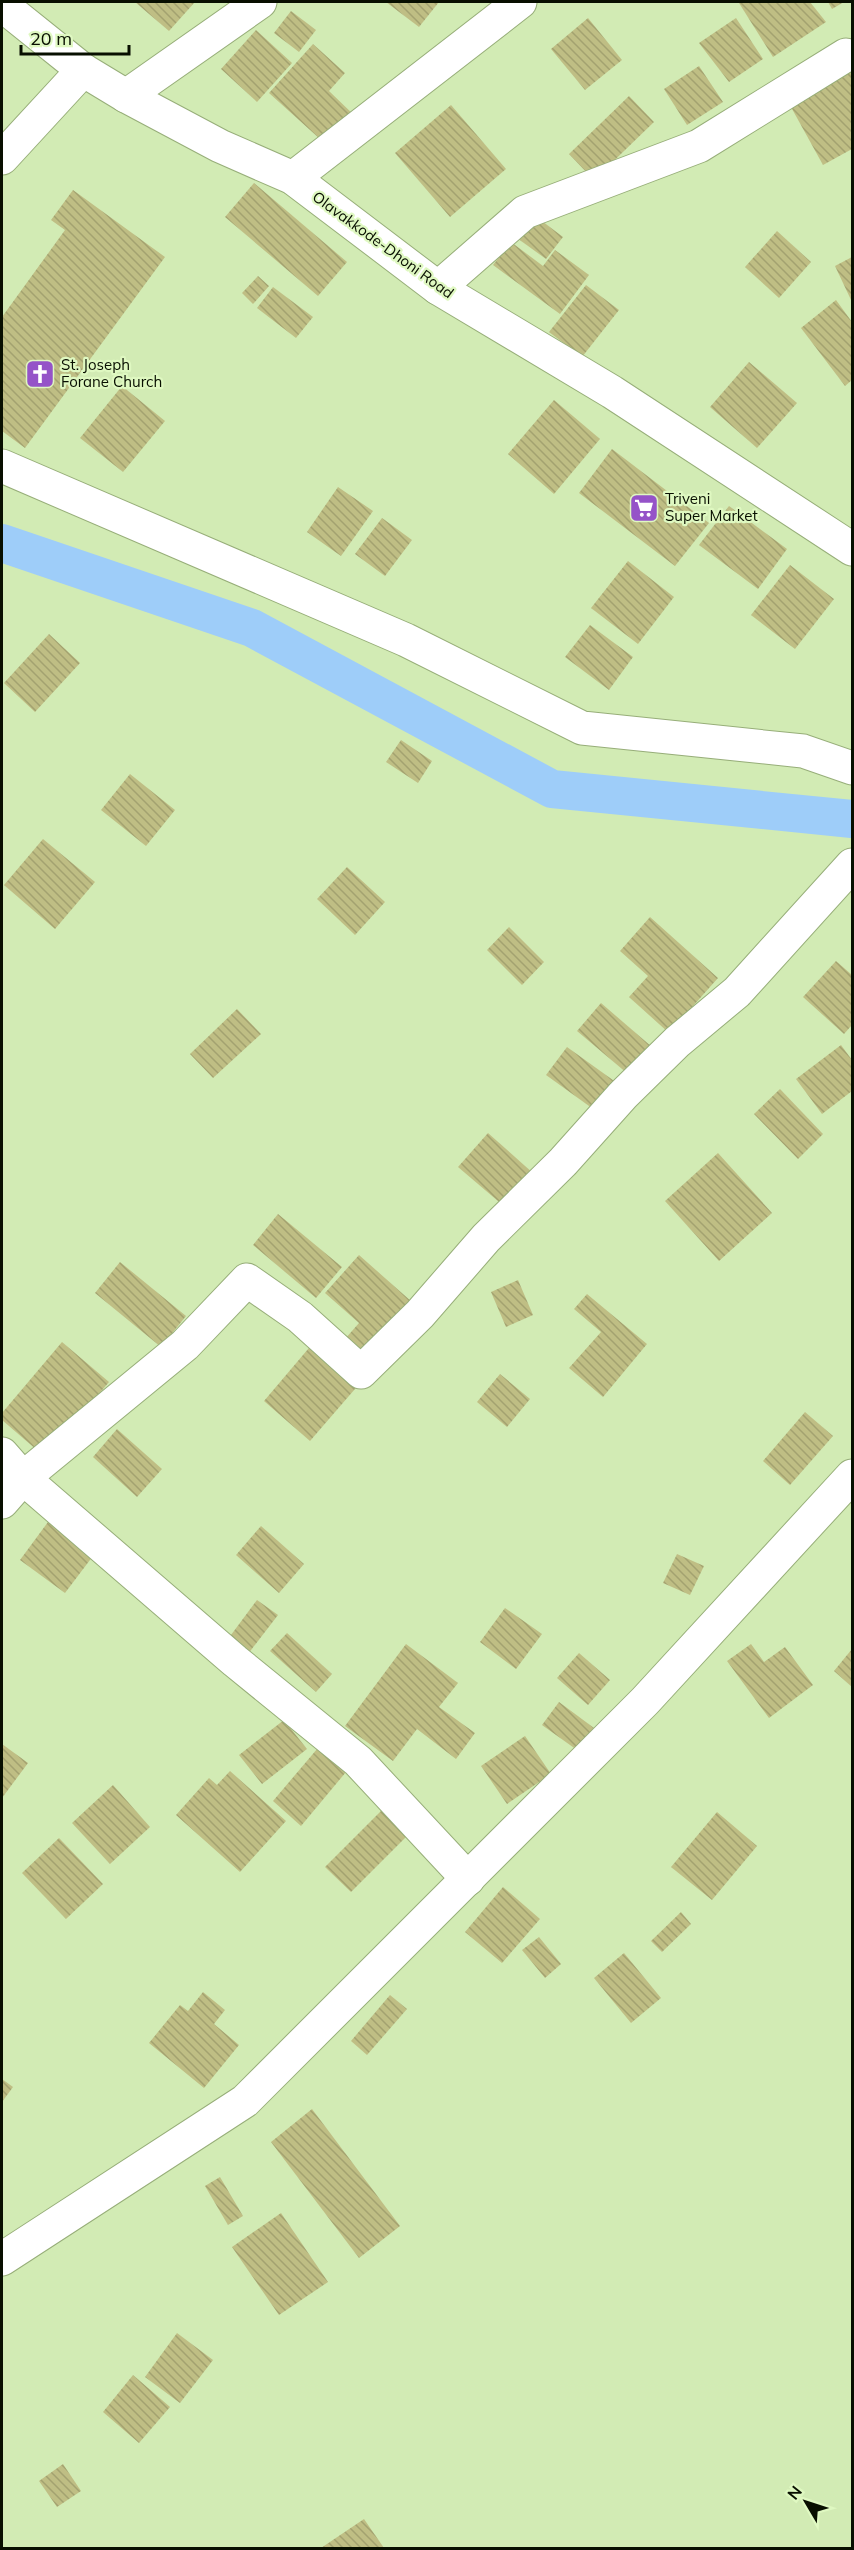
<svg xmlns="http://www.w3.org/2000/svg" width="854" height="2550" viewBox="0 0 854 2550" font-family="Mulish,sans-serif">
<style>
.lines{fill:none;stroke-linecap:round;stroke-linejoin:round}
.canal{stroke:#9ecdf9;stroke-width:38}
.building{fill:url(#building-back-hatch)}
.minor-casing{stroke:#97ae79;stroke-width:35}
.tertiary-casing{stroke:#97ae79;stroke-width:35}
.secondary-casing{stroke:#97ae79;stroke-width:35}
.minor{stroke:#fff;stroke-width:33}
.tertiary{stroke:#fff;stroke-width:33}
.secondary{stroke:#fff;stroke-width:33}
.labels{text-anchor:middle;stroke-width:4.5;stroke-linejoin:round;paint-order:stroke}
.street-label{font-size:15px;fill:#080f00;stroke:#dff8c1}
.poi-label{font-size:15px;fill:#080f00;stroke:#dff8c1;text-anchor:start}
</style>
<defs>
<pattern id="building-back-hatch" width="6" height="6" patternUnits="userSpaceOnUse" patternTransform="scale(1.5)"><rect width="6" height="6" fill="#bfbe84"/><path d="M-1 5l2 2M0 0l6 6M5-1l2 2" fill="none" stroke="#a3a270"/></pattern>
</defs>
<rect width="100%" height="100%" fill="#d2ebb4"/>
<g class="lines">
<path class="canal" d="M2,543L252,628L552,789L852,819"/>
</g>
<g class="building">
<path d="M135,2H195L169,31Z"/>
<path d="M386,2H439L419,27Z"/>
<path d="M742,2H810L826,22L773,57L739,3Z"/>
<path d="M828,2H844L832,9Z"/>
<path d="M291,11L316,30L299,52L274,33Z"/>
<path d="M588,18L622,60L585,90L551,49Z"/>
<path d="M736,18L763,59L729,82L699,43Z"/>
<path d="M256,30L292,63L257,102L221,69Z"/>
<path d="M313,44L345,73L329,91L357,118L330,148L269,93Z"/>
<path d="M846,64L852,76V149L823,165L786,98Z"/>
<path d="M699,66L723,102L687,125L664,89Z"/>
<path d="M629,96L654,122L594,180L569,154Z"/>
<path d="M451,105L506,169L450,217L395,153Z"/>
<path d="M254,183L347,262L318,296L225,217Z"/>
<path d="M73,190L165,257L25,448L2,431V317L65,230L51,220Z"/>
<path d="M534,215L563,237L546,259L517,238Z"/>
<path d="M777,231L811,262L779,298L745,267Z"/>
<path d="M511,242L543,266L555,250L589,275L560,314L493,265Z"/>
<path d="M852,257V302L835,266Z"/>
<path d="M258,276L269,286L253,304L242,293Z"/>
<path d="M586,285L619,310L582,357L549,332Z"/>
<path d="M273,287L313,317L296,338L257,308Z"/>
<path d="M836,300L852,322V380L845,386L801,328Z"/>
<path d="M749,362L797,403L757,448L710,407Z"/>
<path d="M122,386L165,421L123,472L80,438Z"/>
<path d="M554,400L600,439L554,494L508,454Z"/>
<path d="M612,449L709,523L675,566L579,493Z"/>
<path d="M338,487L373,511L341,556L307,532Z"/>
<path d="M729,506L787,549L758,589L699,545Z"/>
<path d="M382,518L412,540L385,576L355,554Z"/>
<path d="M628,561L674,597L638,644L591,608Z"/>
<path d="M790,565L834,599L795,649L751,615Z"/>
<path d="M590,625L633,657L609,690L565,657Z"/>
<path d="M49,634L80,663L35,712L4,683Z"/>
<path d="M401,740L432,761L418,783L386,762Z"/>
<path d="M130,774L175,810L146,846L101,810Z"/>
<path d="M43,839L95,882L55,929L4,885Z"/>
<path d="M347,867L385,902L355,935L317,899Z"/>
<path d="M650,917L718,978L669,1033L629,997L648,976L620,951Z"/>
<path d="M509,927L544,962L522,985L487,950Z"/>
<path d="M836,961L852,975V1025L844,1034L803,997Z"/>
<path d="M601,1003L652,1047L628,1074L577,1031Z"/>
<path d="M237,1009L261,1034L213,1078L190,1054Z"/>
<path d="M841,1045L852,1060V1091L822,1114L796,1079Z"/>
<path d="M567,1047L617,1083L596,1111L546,1075Z"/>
<path d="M780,1089L823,1134L798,1159L754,1114Z"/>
<path d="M488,1133L534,1174L505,1207L458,1167Z"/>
<path d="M718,1153L772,1213L719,1261L665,1201Z"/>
<path d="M278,1214L342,1267L316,1298L253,1245Z"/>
<path d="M359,1255L412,1302L364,1356L345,1339L359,1323L325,1293Z"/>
<path d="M120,1262L186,1316L161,1347L95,1293Z"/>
<path d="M518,1280L533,1315L506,1327L491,1292Z"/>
<path d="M587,1294L647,1344L603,1397L569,1368L601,1332L574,1309Z"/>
<path d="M62,1342L109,1382L45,1457L2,1420V1413Z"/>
<path d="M314,1342L361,1382L310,1441L264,1401Z"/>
<path d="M500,1374L530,1399L507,1427L477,1402Z"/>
<path d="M805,1412L833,1436L790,1485L763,1461Z"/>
<path d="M117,1429L162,1469L137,1497L93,1457Z"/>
<path d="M48,1522L93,1556L65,1593L20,1560Z"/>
<path d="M261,1526L304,1564L279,1593L236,1555Z"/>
<path d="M677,1554L704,1566L690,1595L663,1583Z"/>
<path d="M257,1600L278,1615L248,1654L228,1639Z"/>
<path d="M505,1608L542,1634L516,1669L480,1642Z"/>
<path d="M287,1633L332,1674L316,1692L270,1651Z"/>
<path d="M406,1644L458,1683L439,1707L475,1733L456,1759L417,1729L393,1761L345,1726Z"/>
<path d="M751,1644L764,1662L785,1647L813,1685L769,1718L727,1661Z"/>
<path d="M852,1649V1687L834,1671Z"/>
<path d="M579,1653L610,1680L588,1705L557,1678Z"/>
<path d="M559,1702L594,1728L577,1750L542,1725Z"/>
<path d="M284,1720L307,1749L262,1784L239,1755Z"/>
<path d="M525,1736L551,1774L507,1804L481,1766Z"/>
<path d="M323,1742L351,1766L301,1826L273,1801Z"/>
<path d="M2,1744L28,1763L2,1798Z"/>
<path d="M230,1771L286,1821L240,1872L176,1815L209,1778L217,1785Z"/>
<path d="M113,1785L150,1827L110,1864L72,1823Z"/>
<path d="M383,1809L409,1834L351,1892L325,1867Z"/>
<path d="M717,1812L757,1846L712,1900L671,1867Z"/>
<path d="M59,1838L103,1884L66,1919L22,1873Z"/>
<path d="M503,1887L540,1919L502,1963L465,1932Z"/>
<path d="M681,1912L691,1924L662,1952L651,1941Z"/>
<path d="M539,1937L561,1964L545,1978L522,1950Z"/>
<path d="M624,1953L661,1998L631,2023L594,1978Z"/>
<path d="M203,1992L225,2010L214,2024L239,2045L204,2088L149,2043L180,2005L188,2011Z"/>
<path d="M390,1995L407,2009L367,2055L351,2041Z"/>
<path d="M2,2079L13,2087L2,2102Z"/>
<path d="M312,2109L400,2226L359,2258L271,2142Z"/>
<path d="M220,2177L243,2216L228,2225L205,2186Z"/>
<path d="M281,2213L328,2282L279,2315L232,2247Z"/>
<path d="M177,2333L213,2360L180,2403L145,2377Z"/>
<path d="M133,2375L170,2407L139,2443L103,2412Z"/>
<path d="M63,2464L81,2491L57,2507L39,2481Z"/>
<path d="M364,2519L384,2548H321Z"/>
</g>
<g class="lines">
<g class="minor-casing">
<g id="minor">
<path d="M126,96L260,2"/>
<path d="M2,158L83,70"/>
<path d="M293,178L520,2"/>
<path d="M438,288L525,212L699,146L846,55"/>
<path d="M2,466L406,640L582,728L803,751L852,768"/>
<path d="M2,1454L23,1478L235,1661L358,1761L468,1879"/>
<path d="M2,1502L23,1478L185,1345L247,1280L300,1317L361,1372L420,1314L486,1238L563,1162L623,1095L677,1042L737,992L852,865"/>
</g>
</g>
<g class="tertiary-casing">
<path id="tertiary" d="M2,2259L245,2101L645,1701L852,1476"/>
</g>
<g class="secondary-casing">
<path id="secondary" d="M2,5L83,70L126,96L220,146L293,178L438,288L612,392L852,549"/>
</g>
<use href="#minor" class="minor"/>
<use href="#tertiary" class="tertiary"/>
<use href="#secondary" class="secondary"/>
</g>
<defs>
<g id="church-square" transform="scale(1.5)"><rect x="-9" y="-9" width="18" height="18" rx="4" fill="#9553c8" stroke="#dff8c1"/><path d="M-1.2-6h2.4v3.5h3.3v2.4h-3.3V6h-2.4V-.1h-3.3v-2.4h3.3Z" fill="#fff"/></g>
<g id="supermarket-square" transform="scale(1.5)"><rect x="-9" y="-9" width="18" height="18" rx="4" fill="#9553c8" stroke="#dff8c1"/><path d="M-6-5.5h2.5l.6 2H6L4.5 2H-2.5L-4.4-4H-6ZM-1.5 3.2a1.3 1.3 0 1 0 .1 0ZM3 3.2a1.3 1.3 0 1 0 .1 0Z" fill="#fff"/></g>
</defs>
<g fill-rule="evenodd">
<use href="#church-square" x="40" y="374"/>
<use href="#supermarket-square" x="644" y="508"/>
</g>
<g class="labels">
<g class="street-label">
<text transform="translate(383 245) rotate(36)" y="5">Olavakkode-Dhoni Road</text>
</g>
<g class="poi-label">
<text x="61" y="370">St. Joseph<tspan x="61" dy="17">Forane Church</tspan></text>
<text x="665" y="504">Triveni<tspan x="665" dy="17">Super Market</tspan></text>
</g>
</g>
<rect width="854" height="2550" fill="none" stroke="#080f00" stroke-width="6"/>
<g transform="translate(806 2502) rotate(309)" stroke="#dff8c1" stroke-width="4.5" paint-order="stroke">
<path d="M0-4.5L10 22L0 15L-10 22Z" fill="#080f00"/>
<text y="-9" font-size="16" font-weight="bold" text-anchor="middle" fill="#080f00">N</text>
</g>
<path d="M21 45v9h108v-9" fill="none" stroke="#080f00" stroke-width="3"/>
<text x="30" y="45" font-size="18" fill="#080f00" stroke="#dff8c1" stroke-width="4.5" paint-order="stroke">20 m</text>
</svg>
